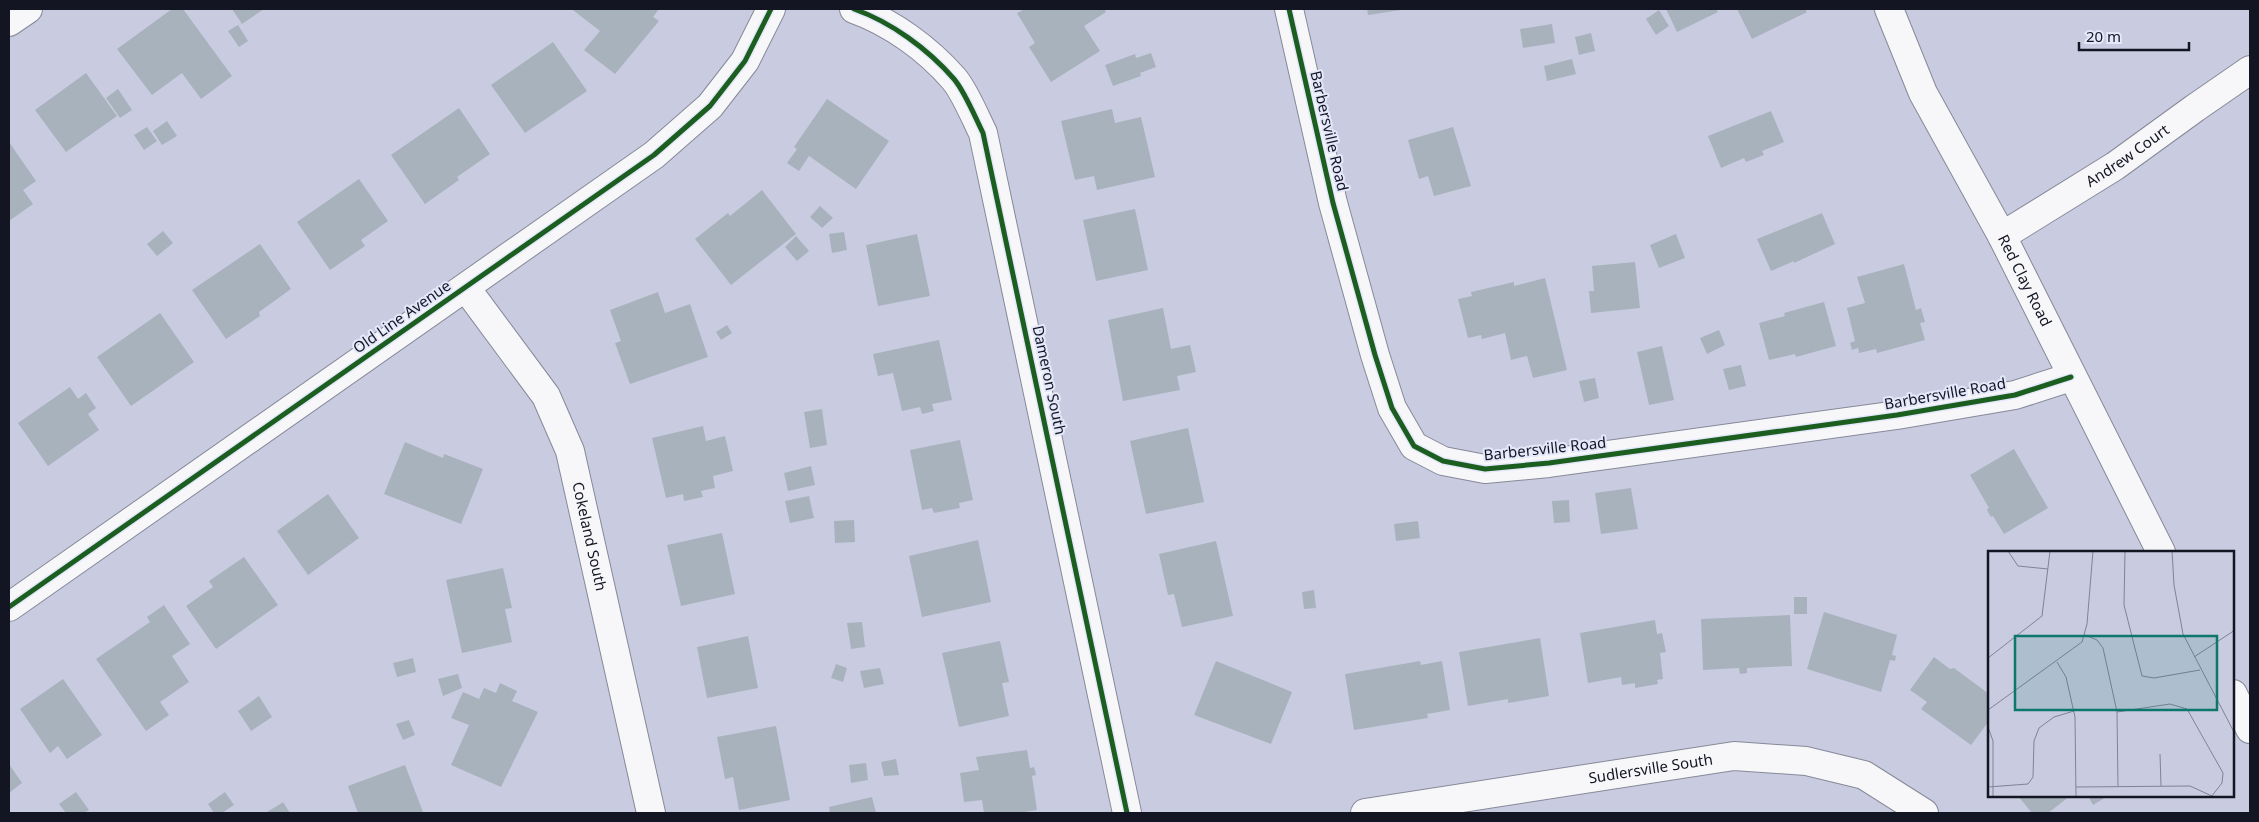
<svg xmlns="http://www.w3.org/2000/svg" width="2259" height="822" viewBox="0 0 2259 822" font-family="'Noto Sans',sans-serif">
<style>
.building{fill:#a8b2bd}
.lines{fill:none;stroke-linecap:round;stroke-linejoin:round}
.street-casing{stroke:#868998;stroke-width:30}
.street{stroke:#f7f7fa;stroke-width:28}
.cycleway-casing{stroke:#e4e8fa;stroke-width:8}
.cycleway{stroke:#1b5e20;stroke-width:5}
.labels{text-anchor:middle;stroke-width:4;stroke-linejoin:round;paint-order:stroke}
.street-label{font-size:15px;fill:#131622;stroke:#e4e8fa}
.inset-road{fill:none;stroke:#808394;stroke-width:1}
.view{fill:#0f766e;fill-opacity:0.15;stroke:#0f766e;stroke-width:2.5}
.inset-edge{fill:none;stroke:#131622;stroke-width:2.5}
</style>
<rect width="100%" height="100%" fill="#c9cce0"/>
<g class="building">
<path d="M172,9H183L232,76L201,99L182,73L152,95L117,49Z"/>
<path d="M232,9H264L242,24Z"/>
<path d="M575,9H659L653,17L659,21L615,74L584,50L600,31L573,10Z"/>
<path d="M1025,9H1104L1106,12L1084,26L1100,51L1051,82L1029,47L1035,43L1017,13Z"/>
<path d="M1367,9H1401V10L1368,15Z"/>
<path d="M1666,9H1716L1718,12L1677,32Z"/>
<path d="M1737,9H1805L1807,12L1752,39Z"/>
<path d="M1659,10L1669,26L1656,35L1646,19Z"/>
<path d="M1552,24L1555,43L1523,48L1520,29Z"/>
<path d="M238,25L248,41L239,47L228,31Z"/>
<path d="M1591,33L1595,51L1579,55L1575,37Z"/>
<path d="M553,42L587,91L525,133L491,85Z"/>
<path d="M1151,53L1156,67L1140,73L1141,76L1113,86L1105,65L1135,54L1136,58Z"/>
<path d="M1572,59L1576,74L1547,81L1544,66Z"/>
<path d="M86,73L117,116L66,152L35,110Z"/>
<path d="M118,89L132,110L120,118L106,98Z"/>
<path d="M827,99L889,141L856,189L809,156L799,171L787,163L797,149L794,147Z"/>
<path d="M459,108L490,154L457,177L459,180L425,204L391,155Z"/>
<path d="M1112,109L1115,123L1141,117L1155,177L1097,190L1094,176L1075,180L1061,121Z"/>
<path d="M1771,111L1784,142L1762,151L1764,155L1746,162L1744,158L1721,168L1708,136Z"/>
<path d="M167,121L177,136L162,145L153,131Z"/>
<path d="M147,127L157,141L144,150L134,135Z"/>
<path d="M1453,127L1471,186L1434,196L1428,176L1419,179L1408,140Z"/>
<path d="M9,142L36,181L23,190L33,204L9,221Z"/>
<path d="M359,179L388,221L361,240L365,246L330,270L297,222Z"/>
<path d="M762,190L796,234L731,285L695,239L728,213L730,216Z"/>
<path d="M820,206L833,218L822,228L810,217Z"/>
<path d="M1135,209L1148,270L1096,281L1083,220Z"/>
<path d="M1822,213L1835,244L1794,263V261L1771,271L1757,239Z"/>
<path d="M163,231L173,243L157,256L147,244Z"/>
<path d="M844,232L847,250L832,253L829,234Z"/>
<path d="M917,234L930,296L878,306L866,245Z"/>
<path d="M1676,234L1685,258L1659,268L1650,245Z"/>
<path d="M796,236L809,251L797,261L785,247Z"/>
<path d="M260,244L291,289L259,312L260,316L226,339L192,290Z"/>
<path d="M1635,262L1640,308L1591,313L1589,291H1594L1592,266Z"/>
<path d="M1904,264L1916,310L1921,308L1925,322L1920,323L1925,340L1877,353L1876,349L1859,353L1858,348L1852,350L1850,343L1855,341L1847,308L1865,303L1857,277Z"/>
<path d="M1545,278L1567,370L1533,378L1527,356L1511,360L1505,333L1482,339L1481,335L1468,338L1458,299L1472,296L1471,292L1514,282V286Z"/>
<path d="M658,292L665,313L690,304L708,357L630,384L615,343L621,341L610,310Z"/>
<path d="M1824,302L1836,346L1796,357L1795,354L1769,360L1759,323L1785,316L1784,313Z"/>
<path d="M1163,308L1171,349L1190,345L1196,372L1177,376L1180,390L1123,401L1108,320Z"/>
<path d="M160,313L194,362L131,406L97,357Z"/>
<path d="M727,325L732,333L721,340L716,332Z"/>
<path d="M1719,330L1725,345L1707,354L1700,338Z"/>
<path d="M939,340L952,400L932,404L934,411L922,414L920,407L902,411L893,373L878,376L873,354Z"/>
<path d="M1662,346L1674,400L1649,405L1637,352Z"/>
<path d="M1741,365L1746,386L1729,390L1723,369Z"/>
<path d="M1595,378L1599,398L1584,402L1579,381Z"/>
<path d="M70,387L78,399L86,393L96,408L88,414L99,430L48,466L18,423Z"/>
<path d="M822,409L827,445L810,448L804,412Z"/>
<path d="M703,426L706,441L725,436L733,471L713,476L715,488L701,491L703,497L684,501L683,494L666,498L652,438Z"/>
<path d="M1188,428L1204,502L1146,514L1130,441Z"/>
<path d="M960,440L973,500L959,503L960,508L934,513L932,508L922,510L910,450Z"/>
<path d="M405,442L443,458L444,454L483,469L461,524L384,494Z"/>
<path d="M2014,449L2048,508L2004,534L1993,516L1991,517L1988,512L1987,509L1989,508L1970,475Z"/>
<path d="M811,466L815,485L788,491L784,473Z"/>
<path d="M1631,488L1638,529L1601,534L1595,493Z"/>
<path d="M328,494L359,538L308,575L277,531Z"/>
<path d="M809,496L814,518L790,523L785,501Z"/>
<path d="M1569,500L1570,522L1554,523L1552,501Z"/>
<path d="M854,520L855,542L835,543L834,521Z"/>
<path d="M1418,521L1420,538L1396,541L1394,524Z"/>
<path d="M722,533L735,594L681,606L667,545Z"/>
<path d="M978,540L991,602L922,617L909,556Z"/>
<path d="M1216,541L1233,616L1182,627L1174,594L1168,595L1159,554Z"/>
<path d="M244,557L278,605L216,649L186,606L213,587L209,581Z"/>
<path d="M503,568L512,608L505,609L512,642L462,653L446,580Z"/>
<path d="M1314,590L1316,608L1304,609L1302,592Z"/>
<rect x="1794" y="597" width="13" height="17"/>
<path d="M164,605L190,644L172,656L189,682L160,702L169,715L146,731L96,659L150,622L147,617Z"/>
<path d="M1824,612L1897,635L1892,655L1896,656L1895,661L1890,660L1881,692L1807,669Z"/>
<path d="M1790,615L1792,666L1747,668V673L1740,674L1739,668L1703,670L1701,619Z"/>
<path d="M1655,620L1657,634L1662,633L1666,652L1660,653L1663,679L1657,680L1658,684L1635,688V683L1622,685L1621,677L1588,683L1580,633Z"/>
<path d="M862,622L865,647L851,649L847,623Z"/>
<path d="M748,636L758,688L707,698L697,647Z"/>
<path d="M1540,638L1549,696L1508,703V699L1468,706L1459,652Z"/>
<path d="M1000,641L1009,682L1002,683L1009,716L959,727L942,653Z"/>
<path d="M1934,657L1950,669L1954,668L1989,694V721L1971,745L1921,709L1927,702L1910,690Z"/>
<path d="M413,658L416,672L397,677L393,663Z"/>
<path d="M1216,661L1292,692L1271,744L1194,715Z"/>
<path d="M1420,661L1421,665L1442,661L1450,710L1427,714L1428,718L1354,730L1345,674Z"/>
<path d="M836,664L847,668L843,682L831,678Z"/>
<path d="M880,668L884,684L864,688L860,671Z"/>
<path d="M458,674L462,688L443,696L438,679Z"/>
<path d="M63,679L102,735L67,759L58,746L50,753L20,709Z"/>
<path d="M500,683L517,691L512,701L538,712L501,787L451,765L469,725L451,718L463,692L479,699L484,688L496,693Z"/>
<path d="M259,696L272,717L251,731L238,711Z"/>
<path d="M409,720L415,735L403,740L396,724Z"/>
<path d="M776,726L790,800L739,810L733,777L725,779L717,737Z"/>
<path d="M1027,750L1030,768L1034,767L1036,775L1032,776L1037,810L1018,813H984L982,800L964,802L960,773L979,770L976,757Z"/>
<path d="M896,759L899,775L884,776L881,762Z"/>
<path d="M866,763L868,780L851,783L849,765Z"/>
<path d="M9,764L22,783L9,793Z"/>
<path d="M405,765L423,812L358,813L348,786Z"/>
<path d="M76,792L89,810L84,813H66L59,804Z"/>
<path d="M225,792L234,805L222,813H214L208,804Z"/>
<path d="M2018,796H2070L2048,813H2032Z"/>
<path d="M2088,796H2108L2093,805Z"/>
<path d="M872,797L876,813H830L829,807Z"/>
<path d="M283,802L290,813H265L282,803Z"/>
</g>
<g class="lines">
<g class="street-casing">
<g id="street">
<path d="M854,9C891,22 928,49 954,79C965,92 975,117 983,133L1127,813"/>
<path d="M1289,9L1333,203L1375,355L1392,408L1414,446L1443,461L1485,469L1549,463L1897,415L2015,395L2071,377"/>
<path id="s1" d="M1889,9L1923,93L2002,236L2161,552"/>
<path d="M9,22L28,9"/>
<path id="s2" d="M2002,236L2115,166L2195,108L2250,70"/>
<path id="s3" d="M466,288L546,396L570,451L651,813"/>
<path d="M9,607L654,155L710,106L745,61L771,9"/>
<path d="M2233,694L2250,729"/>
<path id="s4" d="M1365,813L1734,756L1806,761L1864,775L1924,813"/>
</g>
</g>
<use href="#street" class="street"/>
<g class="cycleway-casing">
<g id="cycleway">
<path d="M854,9C891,22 928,49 954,79C965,92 975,117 983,133L1127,813"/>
<path d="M1289,9L1333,203L1375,355L1392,408L1414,446L1443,461L1485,469L1549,463L1897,415L2015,395L2071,377"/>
<path d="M9,607L654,155L710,106L745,61L771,9"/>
</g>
</g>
<use href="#cycleway" class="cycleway"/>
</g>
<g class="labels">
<g class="street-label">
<text transform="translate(1329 131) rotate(77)" y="5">Barbersville Road</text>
<text dy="5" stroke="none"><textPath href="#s2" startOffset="149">Andrew Court</textPath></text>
<text dy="5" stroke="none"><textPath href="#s1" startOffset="304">Red Clay Road</textPath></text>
<text transform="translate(402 317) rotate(-35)" y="5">Old Line Avenue</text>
<text transform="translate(1049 380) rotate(78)" y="5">Dameron South</text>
<text transform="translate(1945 394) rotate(-10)" y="5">Barbersville Road</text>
<text transform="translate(1545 449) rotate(-6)" y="5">Barbersville Road</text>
<text dy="5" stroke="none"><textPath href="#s3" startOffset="282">Cokeland South</textPath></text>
<text dy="5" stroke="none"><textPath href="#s4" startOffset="289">Sudlersville South</textPath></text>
</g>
</g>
<g transform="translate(1988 551)">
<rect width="246" height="246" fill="#c9cce0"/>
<path class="inset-road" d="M20,0L30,15L60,18M137,0L136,54L154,125L166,127L212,119M184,0L186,34L195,83L247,183M97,84L109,89L115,97L129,161L130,235M206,106L247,79M0,107L54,65L62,0M69,111L78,126L87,166L88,246M0,159L94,91L99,73L105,0M129,161L182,153L199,158L235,222L234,232L223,246M0,176L5,190V246M172,203L173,235M0,236L40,233L45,226L46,190L51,177L66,166L86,160M88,236L202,235L224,245"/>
<path class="view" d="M27,85H229V159H27Z"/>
<rect width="246" height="246" class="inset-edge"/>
</g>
<rect width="2259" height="822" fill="none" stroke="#131622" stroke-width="20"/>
<path d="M2079 42v8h110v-8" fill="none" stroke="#131622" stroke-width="2.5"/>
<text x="2086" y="42" font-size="15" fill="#131622" stroke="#e4e8fa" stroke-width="4" paint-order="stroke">20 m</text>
</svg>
